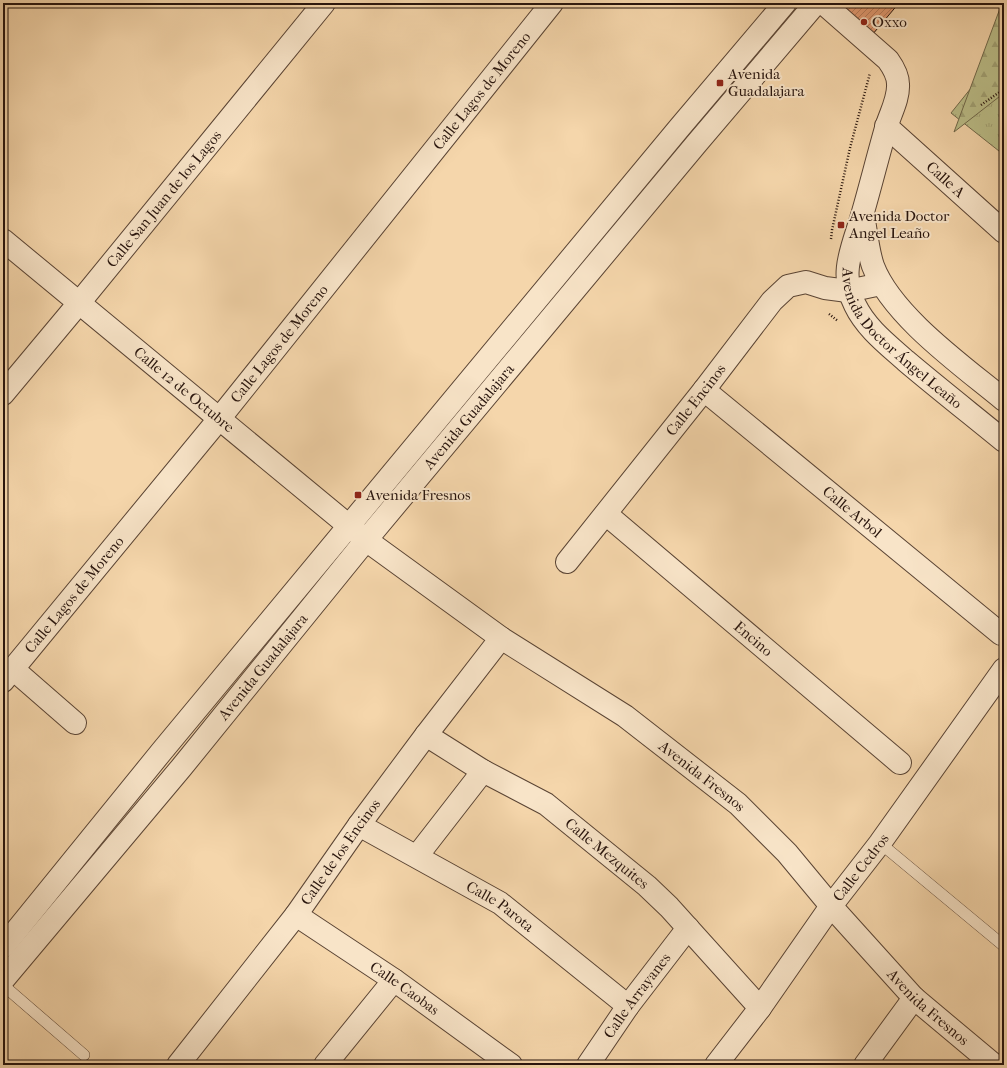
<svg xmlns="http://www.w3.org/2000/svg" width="1007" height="1068" viewBox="0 0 1007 1068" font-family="'IM FELL French Canon',serif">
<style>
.grass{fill:url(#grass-tufts);stroke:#71694b}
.forest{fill:url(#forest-firs);stroke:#71694b}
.building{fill:url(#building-hatch);stroke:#27140d}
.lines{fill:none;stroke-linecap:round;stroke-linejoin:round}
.service-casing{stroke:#5a4434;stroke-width:12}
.minor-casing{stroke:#5a4434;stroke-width:24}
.tertiary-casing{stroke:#5a4434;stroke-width:24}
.path{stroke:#27140d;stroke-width:2.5;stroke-dasharray:1 2;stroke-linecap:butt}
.service{stroke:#f8e4c8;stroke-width:11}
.minor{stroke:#f8e4c8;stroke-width:22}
.tertiary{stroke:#f8e4c8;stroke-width:22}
.poi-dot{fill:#8f2418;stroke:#f8e4c8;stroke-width:1.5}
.labels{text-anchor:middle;stroke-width:4;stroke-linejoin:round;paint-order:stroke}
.poi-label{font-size:15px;fill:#27140d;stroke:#f8e4c8;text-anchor:start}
.street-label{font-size:15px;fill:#27140d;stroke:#f8e4c8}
</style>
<defs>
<pattern id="grass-tufts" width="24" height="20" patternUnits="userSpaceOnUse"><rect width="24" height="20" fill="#bbbe89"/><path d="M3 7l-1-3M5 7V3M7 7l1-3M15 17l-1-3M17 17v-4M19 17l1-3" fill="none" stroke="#a1a275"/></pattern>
<pattern id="forest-firs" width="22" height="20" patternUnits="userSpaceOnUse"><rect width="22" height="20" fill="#bbbe89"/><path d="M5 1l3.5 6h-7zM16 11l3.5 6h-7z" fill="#a1a275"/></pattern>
<pattern id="building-hatch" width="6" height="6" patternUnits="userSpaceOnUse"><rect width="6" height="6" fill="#e29a71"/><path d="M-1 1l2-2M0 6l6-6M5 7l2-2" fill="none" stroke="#b77c5b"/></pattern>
</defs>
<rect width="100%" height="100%" fill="#f5d6ab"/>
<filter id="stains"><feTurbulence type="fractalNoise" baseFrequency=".005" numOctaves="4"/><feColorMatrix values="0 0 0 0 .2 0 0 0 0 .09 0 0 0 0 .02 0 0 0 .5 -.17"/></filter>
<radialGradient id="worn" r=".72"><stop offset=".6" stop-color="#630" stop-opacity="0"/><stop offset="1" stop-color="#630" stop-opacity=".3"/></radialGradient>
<path class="grass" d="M1004,47V155L951,113Z"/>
<path class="forest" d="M1002,3H1004V93L954,132Z"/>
<path class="building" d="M823,3H899L867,41Z"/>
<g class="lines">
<g class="service-casing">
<g id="service">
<path d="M880,843L1004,946"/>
<path d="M3,985L84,1055"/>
</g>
</g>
<g class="minor-casing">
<g id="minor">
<path id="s1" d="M886,126L1004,232"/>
<path id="s2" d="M3,240L366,540L501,638L625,716L738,804L787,853L831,906L914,998L994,1065"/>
<path id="s3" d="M704,390L1001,634"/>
<path id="s4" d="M3,394L79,303L324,3"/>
<path id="s5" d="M606,514L900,763"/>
<path id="s6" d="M567,562L704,390L772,301L788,286L806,282L825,288L848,291L881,284"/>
<path d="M13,669L75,723"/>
<path id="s7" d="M3,681L219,419L552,3"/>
<path id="s8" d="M426,735L483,771L546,804L647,886L669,907L760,1008"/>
<path id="s9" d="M359,825L500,903L628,1006"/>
<path d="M417,856L483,771"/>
<path id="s10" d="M296,915L394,980L511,1065"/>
<path id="s11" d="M178,1065L296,915L359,825L426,735L501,638"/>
<path d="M325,1065L394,980"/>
<path id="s12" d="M588,1065L628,1006L688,928"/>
<path id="s13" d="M716,1065L760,1008L831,906L880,843L1004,669"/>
<path d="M865,1065L914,998"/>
</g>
</g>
<g class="tertiary-casing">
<g id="tertiary">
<path id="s14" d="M823,3L888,60C893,67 898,75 898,84C899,99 890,114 886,128C878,156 871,184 863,212C854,245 838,272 855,305C866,328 887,344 906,361C938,388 971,414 1004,441"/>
<path d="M863,215C866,230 868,252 873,266C892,316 963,366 1004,400"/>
<path d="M3,947L162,751L680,127L785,3"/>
<path id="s15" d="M3,980L181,768L366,540L697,143L816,3"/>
</g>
</g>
<g class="path">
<path d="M981,105L1004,89"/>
<path d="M831,239L832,230L850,148L870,73"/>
<path d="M829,314L838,321"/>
</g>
<use href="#service" class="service"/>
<use href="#minor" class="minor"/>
<use href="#tertiary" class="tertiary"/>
</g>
<g class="poi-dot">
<circle cx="864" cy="22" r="4"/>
<rect x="716" y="79" width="8" height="8" rx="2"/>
<rect x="837" y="221" width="8" height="8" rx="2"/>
<rect x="354" y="491" width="8" height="8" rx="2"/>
</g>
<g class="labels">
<g class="poi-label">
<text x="872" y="27">Oxxo</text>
<text x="728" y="79">Avenida<tspan x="728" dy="17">Guadalajara</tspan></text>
<text x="849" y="221">Avenida Doctor<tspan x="849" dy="17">Angel Leaño</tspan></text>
<text x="366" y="500">Avenida Fresnos</text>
</g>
<g class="street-label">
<text dy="5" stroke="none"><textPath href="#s7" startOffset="760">Calle Lagos de Moreno</textPath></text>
<text dy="5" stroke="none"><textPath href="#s1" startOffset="80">Calle A</textPath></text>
<text dy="5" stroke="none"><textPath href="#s4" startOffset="253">Calle San Juan de los Lagos</textPath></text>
<text dy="5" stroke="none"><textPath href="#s14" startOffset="396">Avenida Doctor Ángel Leaño</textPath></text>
<text dy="5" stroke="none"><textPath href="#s7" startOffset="436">Calle Lagos de Moreno</textPath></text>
<text dy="5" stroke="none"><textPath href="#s2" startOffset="235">Calle 12 de Octubre</textPath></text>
<text dy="5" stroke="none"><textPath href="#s6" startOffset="207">Calle Encinos</textPath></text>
<text dy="5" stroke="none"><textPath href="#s15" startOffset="731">Avenida Guadalajara</textPath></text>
<text dy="5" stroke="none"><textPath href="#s3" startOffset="192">Calle Arbol</textPath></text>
<text dy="5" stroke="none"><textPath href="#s7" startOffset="112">Calle Lagos de Moreno</textPath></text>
<text dy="5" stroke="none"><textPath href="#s5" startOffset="193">Encino</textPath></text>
<text dy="5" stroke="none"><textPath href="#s15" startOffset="407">Avenida Guadalajara</textPath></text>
<text dy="5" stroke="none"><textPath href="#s2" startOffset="882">Avenida Fresnos</textPath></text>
<text dy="5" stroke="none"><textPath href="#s11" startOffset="268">Calle de los Encinos</textPath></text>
<text dy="5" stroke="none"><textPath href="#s8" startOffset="217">Calle Mezquites</textPath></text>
<text dy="5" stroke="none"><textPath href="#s13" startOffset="245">Calle Cedros</textPath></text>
<text dy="5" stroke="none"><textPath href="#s9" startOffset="163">Calle Parota</textPath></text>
<text dy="5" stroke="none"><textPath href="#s10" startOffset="131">Calle Caobas</textPath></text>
<text dy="5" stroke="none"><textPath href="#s12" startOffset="85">Calle Arrayanes</textPath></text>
<text dy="5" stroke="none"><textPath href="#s2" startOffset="1206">Avenida Fresnos</textPath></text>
</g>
</g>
<rect width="1007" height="1068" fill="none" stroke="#f5d6ab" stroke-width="16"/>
<rect x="4" y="4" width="999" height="1060" fill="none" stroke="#27140d" stroke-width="2"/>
<rect x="8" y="8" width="991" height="1052" fill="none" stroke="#27140d"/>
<rect width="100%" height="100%" filter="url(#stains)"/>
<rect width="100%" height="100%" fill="url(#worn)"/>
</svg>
